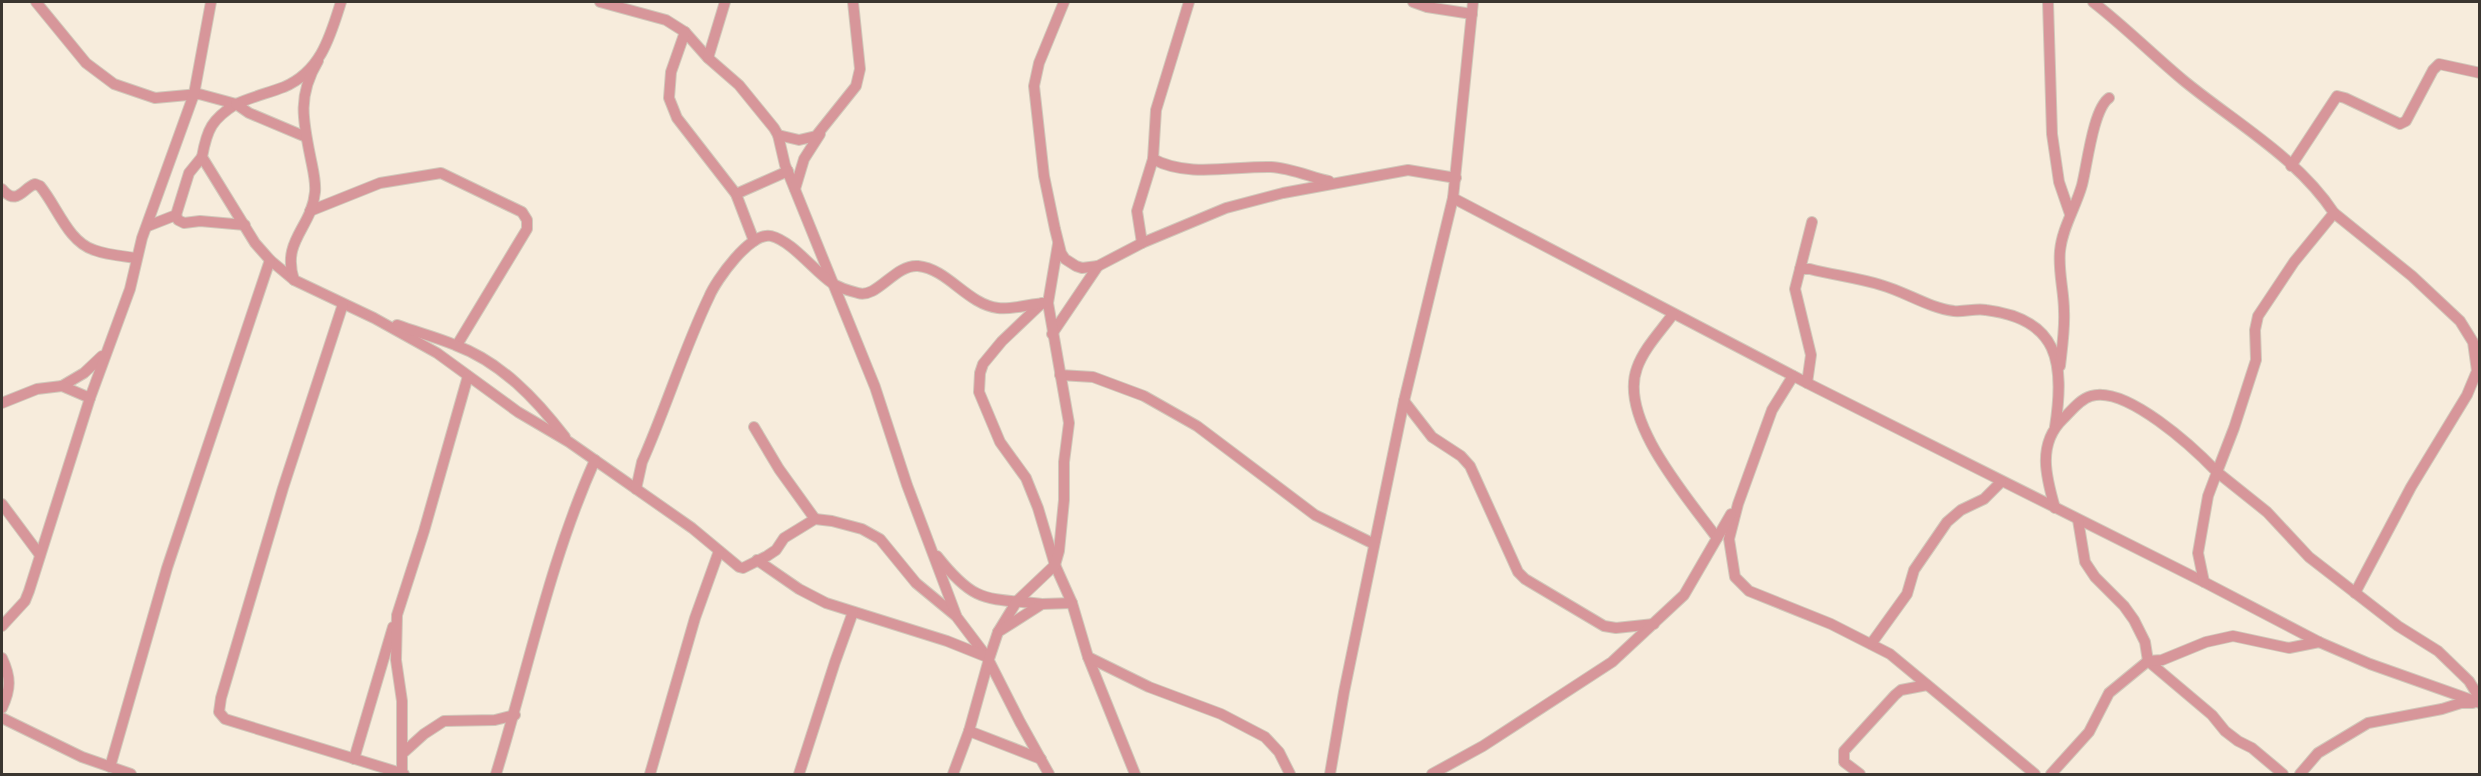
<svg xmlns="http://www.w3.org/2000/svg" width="2481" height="776" viewBox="0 0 2481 776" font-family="Helvetica,sans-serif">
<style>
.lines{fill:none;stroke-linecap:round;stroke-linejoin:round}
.minor-casing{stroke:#d1c8ba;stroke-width:12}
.minor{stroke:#d7969a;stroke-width:10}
</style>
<rect width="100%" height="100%" fill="#f7ecdc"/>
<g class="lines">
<g class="minor-casing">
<g id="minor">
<path d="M36,2L86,63L114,84L155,98L199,94L236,104C212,119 207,129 202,157L255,243L270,260L294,280L374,318L437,353L518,412L569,442L692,528L739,567L743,568L767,556L776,550L784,538L815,519L832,521L862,529L880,539L916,583L956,616L987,657L1020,722L1049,774"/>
<path d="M600,2L666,20L685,32L708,58L739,85L774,128L778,135L785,165L875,387L907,485L956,615"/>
<path d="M1064,2L1039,63L1034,86L1044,176L1055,229L1061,253L1065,259L1076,266L1082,268L1098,266L1142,243L1226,208L1283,193L1408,170L1456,178"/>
<path d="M1413,2L1427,7L1472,14"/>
<path d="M2048,2L2052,134L2059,182L2070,214"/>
<path d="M685,32L671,72L669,98L677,118L736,194L754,241"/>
<path d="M708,58L725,2"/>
<path d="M236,104C252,97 268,93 284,87C321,71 330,37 341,2"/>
<path d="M236,104L249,113L306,137"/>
<path d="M778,135L799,140L816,136L856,86L860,69L853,2"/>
<path d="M1153,159C1188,178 1233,166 1271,167C1290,168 1311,177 1329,181"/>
<path d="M2291,166L2337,96L2345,98L2400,124L2406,121L2433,70L2439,64L2480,73"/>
<path d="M2,189C17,207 23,188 35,184L40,186C57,206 68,242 94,250C107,255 122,256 136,258"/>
<path d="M795,189L804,159L820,134"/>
<path d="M736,194L788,171"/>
<path d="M1453,198L1807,383L2204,582L2319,642L2370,664L2480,703"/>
<path d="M310,211L380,183L441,173L522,212L527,220V229L457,345"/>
<path d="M2334,213L2412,276L2460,321L2473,342L2477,371L2467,395L2411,487L2355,593"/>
<path d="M176,215L178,220L184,223L200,221L245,225"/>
<path d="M148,226L176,215L189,173L202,157"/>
<path d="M1142,243L1137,211L1153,159L1156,110L1189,2"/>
<path d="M1800,269H1810C1833,275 1858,278 1881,285C1906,292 1929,308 1954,311C1965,312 1976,308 1986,310C2059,319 2065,363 2055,427"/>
<path d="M294,280C281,240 312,228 315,192C316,182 313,170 311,160C303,121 297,96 318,61"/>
<path d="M1042,303L1002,341L983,364L980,373L979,392L1000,442L1026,478L1038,508L1055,565L1072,603L1088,657L1135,774"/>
<path d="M343,304L283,488L221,698L219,712L225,719L404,774"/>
<path d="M1673,314C1661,331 1644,348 1637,368C1618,419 1688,498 1717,538"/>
<path d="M397,325C416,332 436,337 455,345C501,362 536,399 565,437"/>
<path d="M1052,334L1098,266"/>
<path d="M2060,366C2062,348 2065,329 2064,311C2064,291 2058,272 2060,251C2062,228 2076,207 2082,185C2087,166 2093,109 2109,98"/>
<path d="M1060,375L1093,377L1144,396L1197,426L1315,515L1374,544"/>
<path d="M1793,376L1772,410L1738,504L1729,539L1735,577L1749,591L1831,624L1890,654L2035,774"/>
<path d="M1807,383L1811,355L1795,289L1812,222"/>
<path d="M62,386L84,373L102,356"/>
<path d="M1404,401L1432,437L1461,456L1470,466L1518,572L1525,579L1604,626L1616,628L1654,624"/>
<path d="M2,403L37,389L62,386L90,398"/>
<path d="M754,427L779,469L815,519"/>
<path d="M636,489L642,462C666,408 684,349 709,297C716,280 751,231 771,236C792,241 814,271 832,283C839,288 850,291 858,293C877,299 895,264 918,266C948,269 967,304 998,308C1014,310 1031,303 1048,303"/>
<path d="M2,504L40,555"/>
<path d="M2055,508C2046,477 2037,444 2063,419C2071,411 2080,399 2091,396C2126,385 2194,448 2217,472L2234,428L2256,360L2255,330L2258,316L2294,262L2334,213C2297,157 2234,122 2183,80C2152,54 2124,26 2093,2"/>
<path d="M2078,520L2085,562L2095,577L2124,606L2134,620L2145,642L2148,661L2212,715L2225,731L2238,741L2252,748L2283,774"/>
<path d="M937,556C975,604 985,598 1042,604"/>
<path d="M757,560L799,589L826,603L947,641L987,657"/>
<path d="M2204,582L2198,553L2208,496L2217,472L2267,512L2309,557L2398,626L2438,651L2469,681L2480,699"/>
<path d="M2,626L25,601L29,591L90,398L130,289L142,238L194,94L211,2"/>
<path d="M998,632L1017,601L1055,565L1059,551L1064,500V462L1069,423L1048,303L1058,244"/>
<path d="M1871,644L1907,594L1914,570L1947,522L1961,510L1984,499L2001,482"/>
<path d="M1088,657L1149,687L1221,714L1265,737L1279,752L1290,774"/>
<path d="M2,658C11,677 11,689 2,708"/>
<path d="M2,718L82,757L131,774"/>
<path d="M969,731L1041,759"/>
<path d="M403,753L424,734L444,721L495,720L515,715"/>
<path d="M354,759L393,627"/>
<path d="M110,767L167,568L270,260"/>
<path d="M402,774V701L396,660L397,615L424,531L468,376"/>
<path d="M496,774C528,670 550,560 595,460"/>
<path d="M650,774L695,618L719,551"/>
<path d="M799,774L835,662L853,612"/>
<path d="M953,774L969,731L989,659L998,632L1042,604L1072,603"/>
<path d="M1330,774L1344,692L1404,401L1453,198L1473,2"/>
<path d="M1432,774L1483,746L1612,662L1684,595L1731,514"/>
<path d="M1860,774L1844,762V751L1895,695L1901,690L1927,685"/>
<path d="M2051,774L2089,732L2109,693L2148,661L2162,660L2206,642L2233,636L2289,648L2319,642"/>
<path d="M2300,774L2318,753L2368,723L2442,709L2461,703H2473"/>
</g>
</g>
<use href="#minor" class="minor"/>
</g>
<rect width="2481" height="776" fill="none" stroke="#3b3630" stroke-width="6"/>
</svg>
